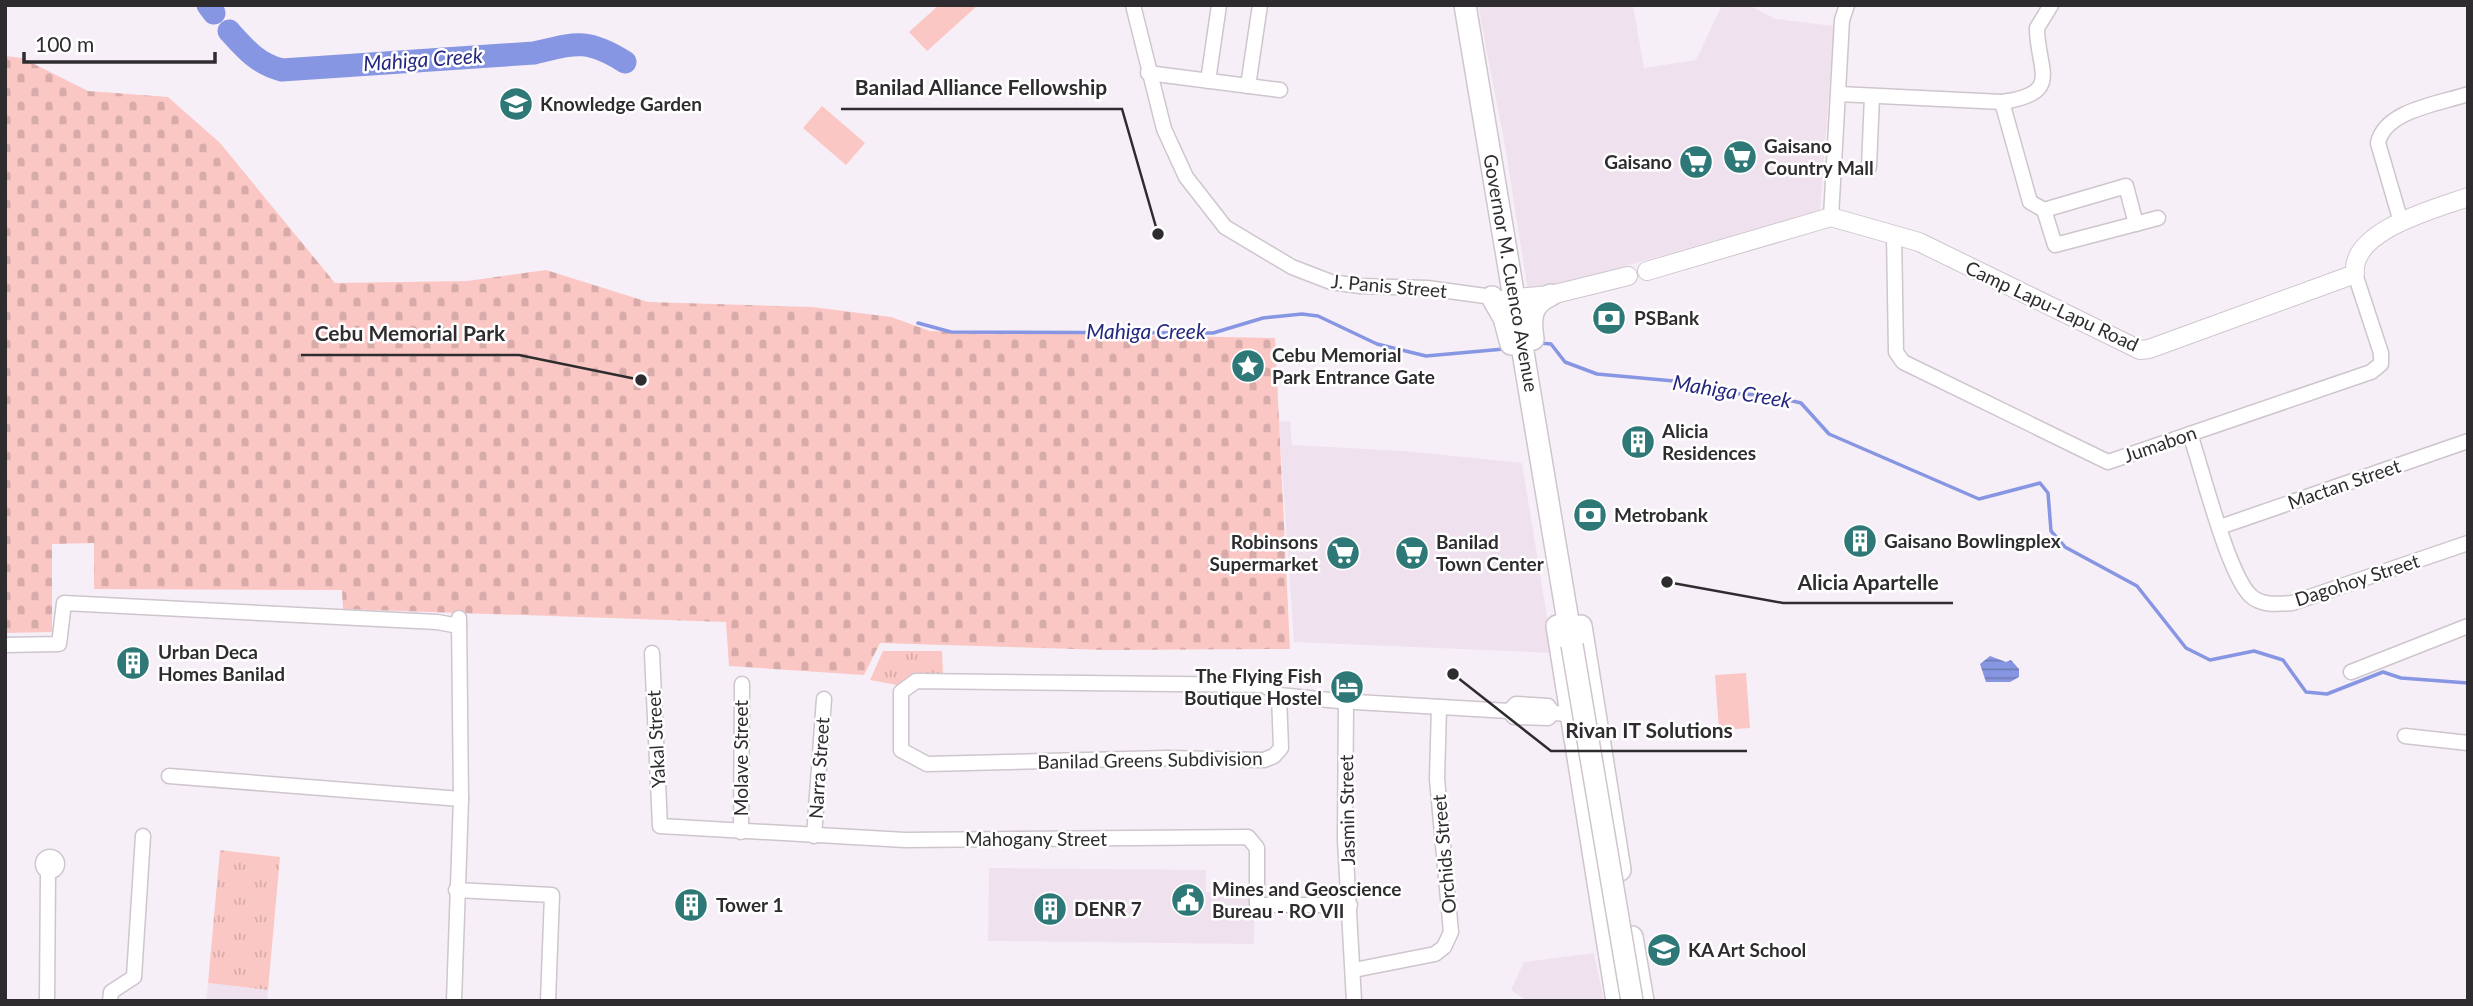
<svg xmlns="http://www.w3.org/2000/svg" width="2473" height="1006" viewBox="0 0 2473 1006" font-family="Lato,sans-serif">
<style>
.built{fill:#f0e1ee}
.grass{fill:url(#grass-tufts)}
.cemetery{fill:url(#cemetery-stones)}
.garden{fill:#fbc7c4}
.water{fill:url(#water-rules)}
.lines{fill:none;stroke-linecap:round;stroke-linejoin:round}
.stream{stroke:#8796e3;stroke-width:3.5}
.river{stroke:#8796e3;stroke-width:23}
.minor-casing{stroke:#cec5cd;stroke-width:17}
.tertiary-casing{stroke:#cec5cd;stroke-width:20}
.secondary-casing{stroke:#cec5cd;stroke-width:24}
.minor{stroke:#fff;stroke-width:14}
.tertiary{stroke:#fff;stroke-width:18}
.secondary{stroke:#fff;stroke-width:21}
.secondary-bridge-casing{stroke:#cec5cd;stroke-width:24;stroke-linecap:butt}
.secondary-bridge{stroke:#fff;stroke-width:21}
.labels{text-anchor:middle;stroke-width:5;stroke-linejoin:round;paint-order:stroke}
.poi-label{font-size:19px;font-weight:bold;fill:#2f2c2f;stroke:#fff;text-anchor:start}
.street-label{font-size:19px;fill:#2f2c2f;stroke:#fff}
.water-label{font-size:21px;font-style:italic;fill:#262880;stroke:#fff}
.leader{fill:none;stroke:#2f2c2f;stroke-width:2.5}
.callout-dot{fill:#2f2c2f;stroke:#fff;stroke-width:2.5}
.callout-label{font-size:21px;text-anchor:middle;font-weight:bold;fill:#2f2c2f;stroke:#fff;stroke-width:5;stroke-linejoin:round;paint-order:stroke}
</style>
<defs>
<pattern id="grass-tufts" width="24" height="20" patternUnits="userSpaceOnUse" patternTransform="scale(1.75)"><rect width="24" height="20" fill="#fbc7c4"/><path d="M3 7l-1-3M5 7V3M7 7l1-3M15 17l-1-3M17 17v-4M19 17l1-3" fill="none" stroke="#d7aba9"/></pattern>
<pattern id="cemetery-stones" width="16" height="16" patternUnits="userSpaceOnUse" patternTransform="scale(1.75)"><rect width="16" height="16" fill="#fbc7c4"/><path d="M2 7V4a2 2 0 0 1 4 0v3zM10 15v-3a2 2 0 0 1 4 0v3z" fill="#d7aba9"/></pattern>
<pattern id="water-rules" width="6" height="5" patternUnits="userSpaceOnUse" patternTransform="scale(1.75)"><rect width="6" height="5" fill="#8796e3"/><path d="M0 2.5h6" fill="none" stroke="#6f7bb8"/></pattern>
</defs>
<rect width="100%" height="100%" fill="#f7eff7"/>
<g class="built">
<path d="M1478,5H1633L1644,68L1696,60L1722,5H1749L1775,19L1834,26L1820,210L1550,288L1528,291L1505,146Z"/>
<path d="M1290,421L1292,445L1404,451L1522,463L1553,653L1294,642L1279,422Z"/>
<path d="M989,868L1206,870V892H1255L1254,944L988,941Z"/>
<path d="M1594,953L1604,1001H1527L1511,990L1524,962Z"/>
<path d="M208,983L268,990L267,1001H206Z"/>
</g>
<g class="grass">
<path d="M883,651H942L943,675L902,686L870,680Z"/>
<path d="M220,850L280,857L268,990L208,983Z"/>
</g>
<path class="cemetery" d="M5,56L22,58L88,91L168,97L220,143L335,283L467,281L546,270L648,302L812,307L891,317L930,331L1275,338L1290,649L1107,650L880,643L864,675L729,666L726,622L343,609L342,590L94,589V543L52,544V632L5,633Z"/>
<g class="garden">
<path d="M939,5L977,6L927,51L909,32Z"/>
<path d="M822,106L865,143L846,165L803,128Z"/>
<path d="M1746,673L1750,728L1719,730L1715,675Z"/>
</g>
<path class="water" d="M1990,656L2006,662L2011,660L2019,669V677L2010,682H1986L1980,664Z"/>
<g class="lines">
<g class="stream">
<path d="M918,323L951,332L1213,333L1263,318L1302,314L1318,316L1377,344L1426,356L1504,349"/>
<path d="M1539,343L1551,344L1565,362L1597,374L1685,382L1729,393L1772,396L1801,403L1829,434L1979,499L2040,483L2048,493L2051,531L2065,547L2137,586L2186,648L2210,660L2254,651L2283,660L2306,692L2327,694L2383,672L2401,678L2468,683"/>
</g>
<g class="river">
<path d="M208,5L214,13"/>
<path d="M229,31C245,49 258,64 282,70L534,53C576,43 587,38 625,62"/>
</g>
<g class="minor-casing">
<g id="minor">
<path d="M1133,5L1164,129L1186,177L1225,227L1292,267L1331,282L1360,286L1427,288L1500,298"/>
<path d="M1148,73L1280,90"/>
<path d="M1208,81L1219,5"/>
<path d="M1248,86L1260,5"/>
<path d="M1839,94L2002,102C2064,93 2037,70 2037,28L2051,5"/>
<path d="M2002,102L2030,202L2044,210L2126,186L2136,224"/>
<path d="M1869,167L1872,96"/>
<path d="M2044,210L2055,245L2158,218"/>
<path d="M1831,217L1842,20L1847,5"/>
<path d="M2401,222L2378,143C2385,110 2439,104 2468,94"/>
<path d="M1894,234L1896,352L1903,362L2108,462L2371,372L2381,364V353L2355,274"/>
<path d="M2190,434C2202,469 2228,575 2251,596C2262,606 2278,604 2292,603L2468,543"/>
<path d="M2220,527L2468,441"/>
<path d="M5,645L59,644L64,603L437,622L459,626"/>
<path d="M652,653L660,826L905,840L1248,837L1257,848V905H1350"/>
<path d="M2351,672L2468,626"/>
<path d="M1279,695L1281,748L1274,756L1264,760L1167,758L927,764L901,750V692L916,681L1264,685L1279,695L1339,701L1509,711L1514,717L1548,718L1553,713L1570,714"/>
<path d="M1346,702L1345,840L1354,1001"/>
<path d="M1509,711L1516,704L1548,706L1553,713"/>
<path d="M2405,736L2468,743"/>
<path d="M169,776L461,799"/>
<path d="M741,832L742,684"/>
<path d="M814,836L824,699"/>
<circle cx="50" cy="864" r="7"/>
<path d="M456,890L552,895L548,1001"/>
<path d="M1354,970L1435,954L1444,947L1451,932L1437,779L1439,707"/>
<path d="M47,1001L48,872"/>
<path d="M110,1001L111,992L134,977L143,836"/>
<path d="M454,1001L461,799L459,618"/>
</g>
</g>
<g class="tertiary-casing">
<g id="tertiary">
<path d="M1647,271L1831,217L1919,242L2140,350L2149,349L2355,274C2350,230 2436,209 2468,197"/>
<path d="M1516,298L1551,295L1628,276"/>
</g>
</g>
<g class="secondary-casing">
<g id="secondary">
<path d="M1465,5L1572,645"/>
<path d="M1492,297L1504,318L1511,344"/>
<path d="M1533,339C1530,319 1530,304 1551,295"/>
<path d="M1557,626L1617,1001"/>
<path d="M1581,626L1620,870"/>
<path d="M1632,937L1643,1001"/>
</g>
</g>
<use href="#minor" class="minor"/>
<use href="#tertiary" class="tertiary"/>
<use href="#secondary" class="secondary"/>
<g class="secondary-bridge-casing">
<path id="secondary-bridge" d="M1572,645L1632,1001"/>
</g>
<use href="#secondary-bridge" class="secondary-bridge"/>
</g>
<defs>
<g id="school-disc" transform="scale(1.75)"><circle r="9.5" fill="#2e7877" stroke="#fff"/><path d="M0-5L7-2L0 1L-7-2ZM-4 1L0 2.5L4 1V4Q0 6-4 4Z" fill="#fff"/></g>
<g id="supermarket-disc" transform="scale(1.75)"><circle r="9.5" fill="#2e7877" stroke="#fff"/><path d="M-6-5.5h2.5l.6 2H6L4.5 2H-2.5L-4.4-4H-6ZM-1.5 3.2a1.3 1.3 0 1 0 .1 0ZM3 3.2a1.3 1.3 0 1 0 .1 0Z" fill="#fff"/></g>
<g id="bank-disc" transform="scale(1.75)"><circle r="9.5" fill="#2e7877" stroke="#fff"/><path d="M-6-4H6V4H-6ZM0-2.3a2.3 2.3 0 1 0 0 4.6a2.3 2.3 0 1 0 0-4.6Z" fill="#fff"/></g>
<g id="sight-disc" transform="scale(1.75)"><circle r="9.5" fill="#2e7877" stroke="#fff"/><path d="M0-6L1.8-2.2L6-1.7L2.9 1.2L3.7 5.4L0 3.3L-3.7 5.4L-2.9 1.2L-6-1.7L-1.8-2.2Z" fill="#fff"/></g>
<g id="building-disc" transform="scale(1.75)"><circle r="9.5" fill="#2e7877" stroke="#fff"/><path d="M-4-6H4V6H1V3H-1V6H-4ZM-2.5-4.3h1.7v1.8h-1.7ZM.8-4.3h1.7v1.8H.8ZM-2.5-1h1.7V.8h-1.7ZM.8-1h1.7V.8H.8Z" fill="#fff"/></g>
<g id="hotel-disc" transform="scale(1.75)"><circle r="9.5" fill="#2e7877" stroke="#fff"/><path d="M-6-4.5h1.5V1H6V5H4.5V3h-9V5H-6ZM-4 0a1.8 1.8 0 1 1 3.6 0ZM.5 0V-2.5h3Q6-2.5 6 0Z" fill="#fff"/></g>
<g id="civic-disc" transform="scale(1.75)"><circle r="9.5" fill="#2e7877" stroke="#fff"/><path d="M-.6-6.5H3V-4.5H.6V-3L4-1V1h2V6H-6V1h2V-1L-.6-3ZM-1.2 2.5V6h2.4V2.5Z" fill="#fff"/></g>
</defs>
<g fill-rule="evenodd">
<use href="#school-disc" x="516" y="104"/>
<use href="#supermarket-disc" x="1740" y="157"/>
<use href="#supermarket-disc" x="1696" y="162"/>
<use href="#bank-disc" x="1609" y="318"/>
<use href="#sight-disc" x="1248" y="366"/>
<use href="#building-disc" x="1638" y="442"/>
<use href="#bank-disc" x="1590" y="515"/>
<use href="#building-disc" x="1860" y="541"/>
<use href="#supermarket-disc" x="1343" y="553"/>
<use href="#supermarket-disc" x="1412" y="553"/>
<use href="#building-disc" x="133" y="663"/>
<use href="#hotel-disc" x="1347" y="687"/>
<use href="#civic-disc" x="1188" y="900"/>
<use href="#building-disc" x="691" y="905"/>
<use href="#building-disc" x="1050" y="909"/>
<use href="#school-disc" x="1664" y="950"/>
</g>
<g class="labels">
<g class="poi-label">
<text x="540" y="111">Knowledge Garden</text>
<text x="1764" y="153">Gaisano<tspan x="1764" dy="22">Country Mall</tspan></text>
<text x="1672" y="169" text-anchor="end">Gaisano</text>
<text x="1634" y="325">PSBank</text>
<text x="1272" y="362">Cebu Memorial<tspan x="1272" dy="22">Park Entrance Gate</tspan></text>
<text x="1662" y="438">Alicia<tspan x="1662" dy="22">Residences</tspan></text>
<text x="1614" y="522">Metrobank</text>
<text x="1884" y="548">Gaisano Bowlingplex</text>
<text x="1318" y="549" text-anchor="end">Robinsons<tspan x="1318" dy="22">Supermarket</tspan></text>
<text x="1436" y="549">Banilad<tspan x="1436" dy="22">Town Center</tspan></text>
<text x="158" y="659">Urban Deca<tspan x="158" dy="22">Homes Banilad</tspan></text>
<text x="1322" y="683" text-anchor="end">The Flying Fish<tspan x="1322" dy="22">Boutique Hostel</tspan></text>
<text x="1212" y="896">Mines and Geoscience<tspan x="1212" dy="22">Bureau - RO VII</tspan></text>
<text x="716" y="912">Tower 1</text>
<text x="1074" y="916">DENR 7</text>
<text x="1688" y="957">KA Art School</text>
</g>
<g class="street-label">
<text transform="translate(1511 273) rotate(80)" y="7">Governor M. Cuenco Avenue</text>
<text transform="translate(1389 286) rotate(5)" y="7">J. Panis Street</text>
<text transform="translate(2052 306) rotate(25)" y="7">Camp Lapu-Lapu Road</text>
<text transform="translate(2160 444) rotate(-19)" y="7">Jumabon</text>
<text transform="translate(2344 484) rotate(-19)" y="7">Mactan Street</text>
<text transform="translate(2357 580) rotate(-18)" y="7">Dagohoy Street</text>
<text transform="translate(656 739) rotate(-93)" y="7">Yakal Street</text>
<text transform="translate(741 758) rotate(-90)" y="7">Molave Street</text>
<text transform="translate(1150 760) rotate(-1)" y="7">Banilad Greens Subdivision</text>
<text transform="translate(819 768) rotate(-86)" y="7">Narra Street</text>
<text transform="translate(1347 810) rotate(-91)" y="7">Jasmin Street</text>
<text x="1036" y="846">Mahogany Street</text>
<text transform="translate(1444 854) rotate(-95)" y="7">Orchids Street</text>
</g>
<g class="water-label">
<text transform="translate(423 60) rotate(-4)" y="7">Mahiga Creek</text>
<text x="1146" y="339">Mahiga Creek</text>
<text transform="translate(1732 392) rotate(9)" y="7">Mahiga Creek</text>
</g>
</g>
<path class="leader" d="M1158 234L1122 109H841M641 380L519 355H301M1667 582L1783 603H1953M1453 674L1551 751H1747"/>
<g class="callout-dot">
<circle cx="1158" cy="234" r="7"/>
<circle cx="641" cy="380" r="7"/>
<circle cx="1667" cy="582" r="7"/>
<circle cx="1453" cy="674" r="7"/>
</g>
<g class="callout-label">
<text x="981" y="95">Banilad Alliance Fellowship</text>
<text x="410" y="341">Cebu Memorial Park</text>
<text x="1868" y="590">Alicia Apartelle</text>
<text x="1649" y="738">Rivan IT Solutions</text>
</g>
<rect width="2473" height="1006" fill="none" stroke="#2f2c2f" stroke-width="14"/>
<path d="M24 52v10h191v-10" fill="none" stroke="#2f2c2f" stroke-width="3.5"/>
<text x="35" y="52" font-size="21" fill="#2f2c2f" stroke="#ffffff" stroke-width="5" paint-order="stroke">100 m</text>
</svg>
